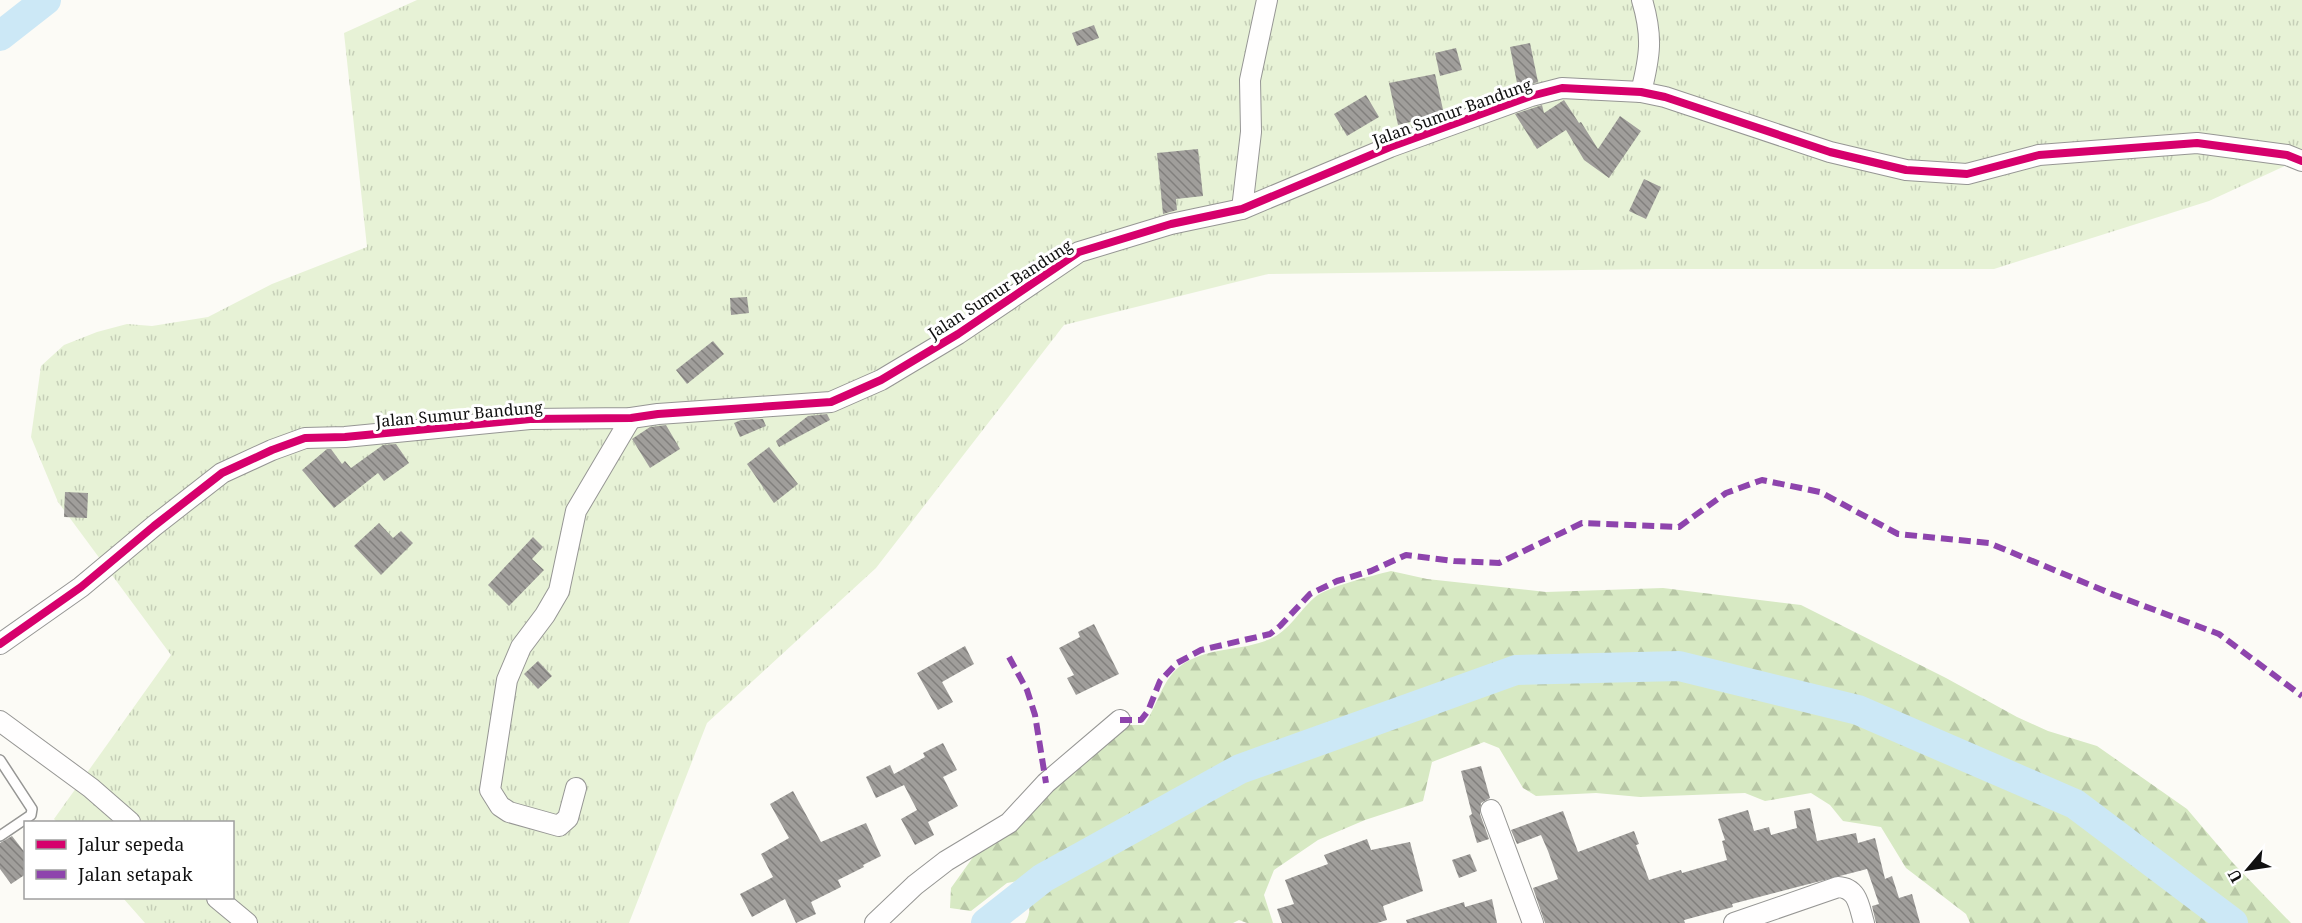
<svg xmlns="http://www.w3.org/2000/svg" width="2302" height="923" viewBox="0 0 2302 923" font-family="'Noto Serif',serif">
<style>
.grass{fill:url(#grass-tufts)}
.forest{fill:url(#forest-firs)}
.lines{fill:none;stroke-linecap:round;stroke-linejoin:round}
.river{stroke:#cce8f6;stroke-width:30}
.building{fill:url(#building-back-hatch)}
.service-casing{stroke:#969694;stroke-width:12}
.minor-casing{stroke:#969694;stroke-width:22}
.service{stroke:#fffefe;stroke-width:9}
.minor{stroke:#fffefe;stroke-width:20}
.quiet{stroke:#8e44ad;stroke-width:6;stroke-dasharray:12 6;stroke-linecap:butt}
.cycleway-casing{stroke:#fff;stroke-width:11}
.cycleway{stroke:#d6006c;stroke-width:8}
.labels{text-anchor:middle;stroke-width:6;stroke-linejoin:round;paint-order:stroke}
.street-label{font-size:16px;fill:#101010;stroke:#fff}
</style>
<defs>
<pattern id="grass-tufts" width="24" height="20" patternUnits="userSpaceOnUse" patternTransform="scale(1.5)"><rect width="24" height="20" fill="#e7f2d6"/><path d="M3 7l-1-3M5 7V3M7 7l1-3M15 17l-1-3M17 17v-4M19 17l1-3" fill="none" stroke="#c5ceb7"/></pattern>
<pattern id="forest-firs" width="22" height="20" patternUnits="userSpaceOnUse" patternTransform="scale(1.5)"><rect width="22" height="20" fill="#d7e9c3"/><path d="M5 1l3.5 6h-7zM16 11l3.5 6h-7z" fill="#b8c7a6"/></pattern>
<pattern id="building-back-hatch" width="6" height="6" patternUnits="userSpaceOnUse" patternTransform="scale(1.5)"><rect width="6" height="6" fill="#a09e9b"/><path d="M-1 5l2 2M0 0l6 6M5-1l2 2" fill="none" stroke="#817f7d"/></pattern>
</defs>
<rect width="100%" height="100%" fill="#fcfbf6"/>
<path class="grass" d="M417,0H2302V158L2209,201L1994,269H1660L1268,274L1064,325L876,568L707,723L629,923H145L123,898H232V822H57L54,819L171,655L58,502L31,437L41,366L64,345L97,332L127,324L152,326L208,317L272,284L367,247L344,33Z"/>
<path class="forest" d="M1391,571L1427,579L1546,592L1663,588L1801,605L1946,678L2017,717L2048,731L2097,746L2187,809L2233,863L2291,923H1970L1966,914L1906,868L1881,827L1843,821L1830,805L1811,793L1765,801L1745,793L1640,797L1596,793L1536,796L1523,788L1499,748L1484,742L1432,762L1423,801L1365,820L1318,840L1274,870L1264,895L1273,923H1247L1239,920L1233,923H1025C1034,910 1027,893 1023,880L1007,883L971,911L950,908L951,888L976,853L1122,725H1144C1157,707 1161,682 1179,667C1206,646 1241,652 1270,639C1289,631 1299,611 1314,598C1328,586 1372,576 1391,571Z"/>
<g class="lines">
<g class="river">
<path d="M0,36L46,0"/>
<path d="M986,923L1043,878L1240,769L1516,670L1679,666L1858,710L2075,804L2233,923"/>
</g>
</g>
<g class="building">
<path d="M1094,25L1099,38L1077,46L1072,33Z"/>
<path d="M1530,43L1538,82L1518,88L1510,47Z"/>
<path d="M1456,48L1462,70L1440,76L1435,53Z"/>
<path d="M1435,74L1444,114L1398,125L1389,83Z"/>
<path d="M1366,95L1379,117L1347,136L1334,114Z"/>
<path d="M1564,100L1579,123L1581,122L1598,149L1620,116L1641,131L1609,178L1584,160L1566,130L1537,149L1515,114L1542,105L1544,113Z"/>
<path d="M1198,149L1203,196L1176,199L1177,210L1163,214L1157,153Z"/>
<path d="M1644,179L1661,187L1646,219L1629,211Z"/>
<path d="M747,297L749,313L731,315L730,298Z"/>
<path d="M713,341L724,354L687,384L676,370Z"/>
<path d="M827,414L830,420L779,447L776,441L808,416Z"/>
<path d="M763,419L766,426L740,437L734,423L741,420Z"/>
<path d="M666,425L680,449L650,468L632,439L650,427Z"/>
<path d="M396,444L409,463L384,481L378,473L334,508L302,470L327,449H331L342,464L345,461L351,468L383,445Z"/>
<path d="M769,447L798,484L774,503L747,464Z"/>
<path d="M65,492L88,493L87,518L64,517Z"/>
<path d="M379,523L393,538L401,531L413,543L381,575L354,546Z"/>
<path d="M533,537L543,547L532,559L544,570L509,606L488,585Z"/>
<path d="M1094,624L1119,674L1076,695L1067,678L1074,675L1059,648L1080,637L1078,632Z"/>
<path d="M965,646L974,664L942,682L953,702L938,710L917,673Z"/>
<path d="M538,661L552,676L538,689L524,674Z"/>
<path d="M943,743L957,770L943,777L958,806L928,822L934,835L915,845L901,819L917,810L904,785L876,798L866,777L890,765L894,774L925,757L923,753Z"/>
<path d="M1481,766L1490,798L1481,803L1480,814L1489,839L1477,843L1469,816L1472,814L1461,771Z"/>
<path d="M793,791L821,842L866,823L881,856L863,865L864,867L838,880L841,887L811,902L816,914L796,923L785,899L752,917L740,894L773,877L761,854L789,838L770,804Z"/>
<path d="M1810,808L1817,841L1856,833L1858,843L1875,838L1885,879L1892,876L1899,898L1912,894L1920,923H1876L1872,906L1879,904L1867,869L1732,904L1733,907L1684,920L1685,923H1545L1533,888L1558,879L1548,851L1541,835L1517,844L1511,830L1563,811L1578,852L1634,831L1639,844L1636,845L1649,880L1681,870L1682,873L1727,860L1722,841L1725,840L1718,819L1748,810L1754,831L1769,827L1771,835L1797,828L1794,811Z"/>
<path d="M12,836L26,854V874L11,884L0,869V843Z"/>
<path d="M1367,839L1371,850L1410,842L1423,891L1383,906L1387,920L1377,923H1282L1277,909L1294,904L1285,880L1328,864L1324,855Z"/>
<path d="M1470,854L1477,871L1459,878L1452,860Z"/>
<path d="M1492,899L1497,923H1407L1406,920L1464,902L1465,907Z"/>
</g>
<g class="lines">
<g class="service-casing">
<path id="service" d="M0,760L32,809L31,815L0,836"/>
</g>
<g class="minor-casing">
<g id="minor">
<path d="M1641,92C1650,56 1653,37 1642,0"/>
<path d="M1242,209L1251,132L1250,80L1267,0"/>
<path d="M0,644L81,587L154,526L222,473L272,450L305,438L345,437L530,419L631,418L658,414L831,402L881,380L958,334L1079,252L1171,224L1242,209L1390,147L1531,96L1562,88L1641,92L1665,97L1830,152L1906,170L1967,174L2039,155L2197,143L2287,155L2302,161"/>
<path d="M0,721L91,788L130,822"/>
<path d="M576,788L568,818L559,826L509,812L500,806L490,790L507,680L521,647L545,615L559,591L576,511L631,418"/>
<path d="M1491,810L1533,923"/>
<path d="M217,898L247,923"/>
<path d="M875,923L915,885L946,861L1009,823L1046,783L1120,720"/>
<path d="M1734,923L1838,887C1858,888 1859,906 1864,923"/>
</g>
</g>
<use href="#service" class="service"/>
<use href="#minor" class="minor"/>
<g class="quiet">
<path d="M1009,657L1027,690L1035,715L1046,783"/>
<path d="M1120,720H1141L1148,711L1160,681L1177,663L1201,650L1270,634L1280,626L1310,594L1337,581L1371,571L1406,555L1454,561L1499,563L1582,523L1679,527L1726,493L1762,480L1820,492L1898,534L1989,543L2112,594L2219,634L2302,696"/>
</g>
<g class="cycleway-casing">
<path id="cycleway" d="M0,644L81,587L154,526L222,473L272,450L305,438L345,437L530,419L631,418L658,414L831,402L881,380L958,334L1079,252L1171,224L1242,209L1390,147L1531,96L1562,88L1641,92L1665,97L1830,152L1906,170L1967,174L2039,155L2197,143L2287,155L2302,161"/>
</g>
<use href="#cycleway" class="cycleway"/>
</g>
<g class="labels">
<g class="street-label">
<text transform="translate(1452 112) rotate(-20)" y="6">Jalan Sumur Bandung</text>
<text transform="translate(1000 289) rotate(-33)" y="6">Jalan Sumur Bandung</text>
<text transform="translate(459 414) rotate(-5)" y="6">Jalan Sumur Bandung</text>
</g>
</g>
<rect x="24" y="821" width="210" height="78" fill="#ffffff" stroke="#9f9f9f" stroke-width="1.5"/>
<rect x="36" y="840" width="30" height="9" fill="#d6006c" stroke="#9f9f9f" stroke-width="1.5"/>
<text x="78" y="851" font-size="18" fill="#101010">Jalur sepeda</text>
<rect x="36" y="870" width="30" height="9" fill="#8e44ad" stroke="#9f9f9f" stroke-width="1.5"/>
<text x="78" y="881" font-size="18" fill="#101010">Jalan setapak</text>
<g transform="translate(2248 869) rotate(241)" stroke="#ffffff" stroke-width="4.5" paint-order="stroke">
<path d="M0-4.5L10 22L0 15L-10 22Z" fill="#101010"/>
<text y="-9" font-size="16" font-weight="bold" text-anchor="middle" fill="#101010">U</text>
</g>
</svg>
